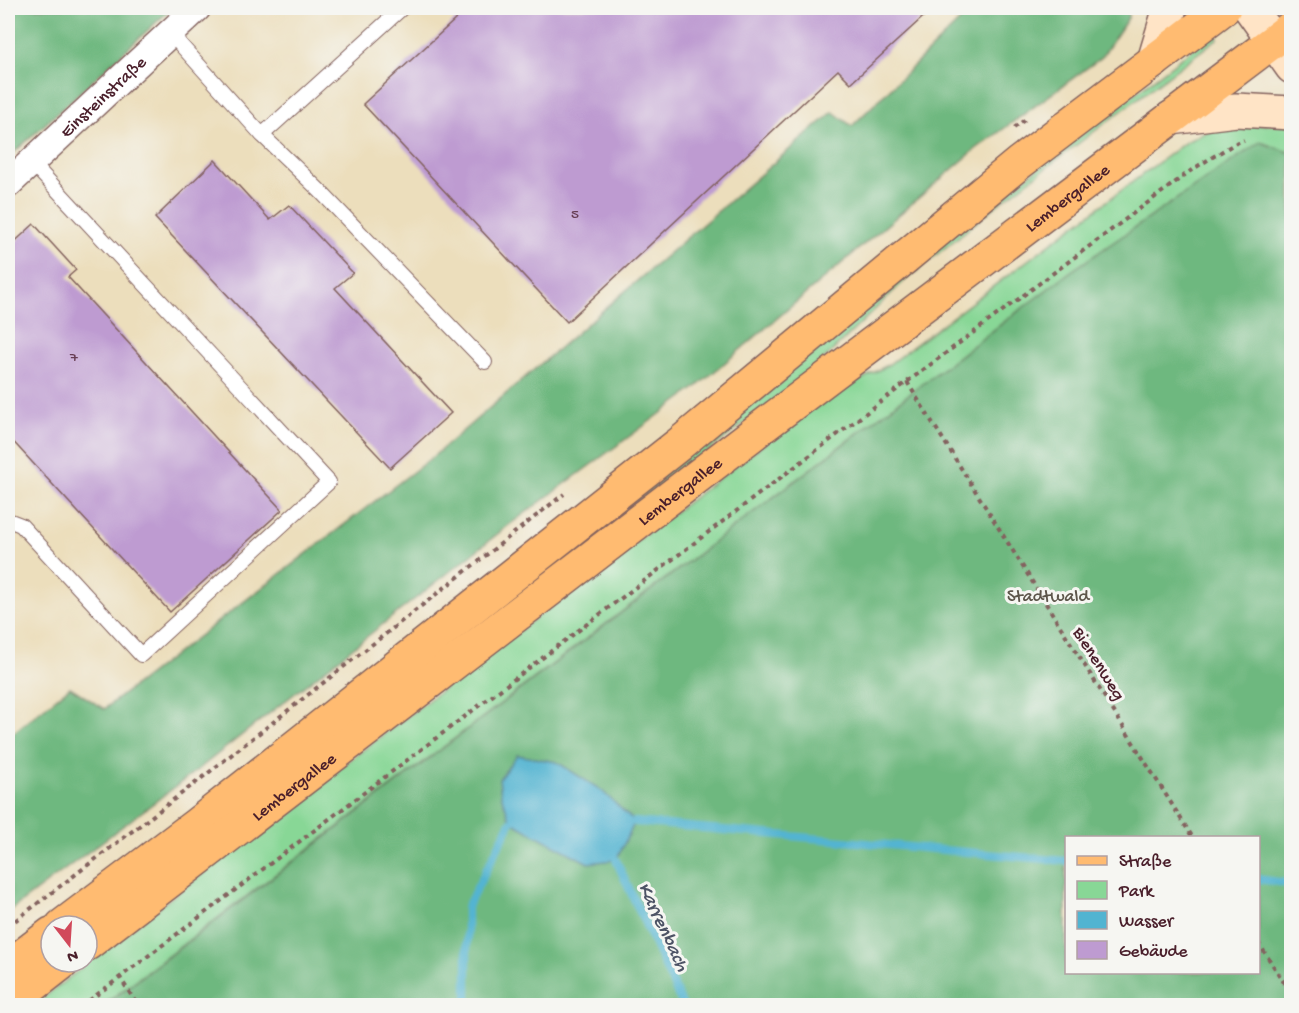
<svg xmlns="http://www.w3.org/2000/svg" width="1299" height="1013" viewBox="0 0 1299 1013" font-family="'Gochi Hand',sans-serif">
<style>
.green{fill:#88d796;stroke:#697b60;stroke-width:1.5}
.forest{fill:#6eb87f;stroke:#5c6c55;stroke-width:1.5;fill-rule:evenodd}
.water{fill:#52b4d1;stroke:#4e6a7e;stroke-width:1.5}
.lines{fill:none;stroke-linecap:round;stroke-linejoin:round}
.stream{stroke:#52b4d1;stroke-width:8}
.building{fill:#be9bd1}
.lane-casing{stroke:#83625e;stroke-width:16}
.street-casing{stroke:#83625e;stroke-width:30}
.secondary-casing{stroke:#83625e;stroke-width:36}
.primary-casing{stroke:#83625e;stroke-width:36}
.path{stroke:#83625e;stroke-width:4;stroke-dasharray:4.5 4.5;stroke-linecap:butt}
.lane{stroke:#fff;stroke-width:14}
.street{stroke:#fff;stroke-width:27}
.secondary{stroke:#ffe4c6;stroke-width:33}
.primary{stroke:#ffbb71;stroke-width:33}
.labels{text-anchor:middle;stroke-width:6;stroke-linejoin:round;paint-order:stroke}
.number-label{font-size:15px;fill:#673e54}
.street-label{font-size:18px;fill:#4a1f2b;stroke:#f6f6f2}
.park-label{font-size:18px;fill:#5d564b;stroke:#f6f6f2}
.water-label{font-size:20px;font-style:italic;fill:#4d5365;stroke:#f6f6f2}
</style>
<rect width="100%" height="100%" fill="#f6f6f2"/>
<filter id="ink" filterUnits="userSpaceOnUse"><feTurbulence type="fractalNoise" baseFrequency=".0167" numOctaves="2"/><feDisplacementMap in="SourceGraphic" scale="12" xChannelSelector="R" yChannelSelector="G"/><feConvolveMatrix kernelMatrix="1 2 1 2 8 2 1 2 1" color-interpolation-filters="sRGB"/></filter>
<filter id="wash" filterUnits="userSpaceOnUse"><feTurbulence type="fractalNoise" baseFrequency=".008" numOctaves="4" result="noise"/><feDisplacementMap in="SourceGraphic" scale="24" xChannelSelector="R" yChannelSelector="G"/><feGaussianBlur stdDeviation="1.35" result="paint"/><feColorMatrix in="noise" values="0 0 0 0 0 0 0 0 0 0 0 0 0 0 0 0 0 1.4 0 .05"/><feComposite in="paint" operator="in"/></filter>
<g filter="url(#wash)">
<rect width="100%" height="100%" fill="#ecdebc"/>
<g class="green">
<path d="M1215,32L1218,38L1006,198L902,283L823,360L783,394L407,680L898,276Z"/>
<path d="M1291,124V153L1260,142L1070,272L103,1005L33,1006L240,844L819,402L888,365L1186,142L1219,126Z"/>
</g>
<g class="forest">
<path d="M8,8H172L8,158Z"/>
<path d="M973,8H1130L1128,18L1102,57L976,149L694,389L509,525L191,775L8,912V737L70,687L104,709L435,455L833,112L852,126Z"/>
<path d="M1260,142L1291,153V1005L103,1006L1070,272ZM1066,838H1258V972H1066Z"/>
</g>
<path class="water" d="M517,755L557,762L601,790L635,822L616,860L588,863L511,822L501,795L499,779Z"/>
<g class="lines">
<g class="stream">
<path d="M635,822L1066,861"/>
<path d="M616,860L683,1006"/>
<path d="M1258,879L1292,884"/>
<path d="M467,1006V907L511,822"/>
</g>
</g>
<g id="blocks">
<g class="building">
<path d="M468,8H933L851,83L838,70L567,322L363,104Z"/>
<path d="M215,160L270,220L289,205L353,273L335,288L451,413L390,468L155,218Z"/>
<path d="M34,224L76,270L68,277L282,510L170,612L8,436V248Z"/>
</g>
</g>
</g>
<g filter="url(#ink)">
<use href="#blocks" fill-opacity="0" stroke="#83625e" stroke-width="1.5"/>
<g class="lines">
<g class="lane-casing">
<g id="lane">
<path d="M170,33L262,135L402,8"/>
<path d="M262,135L319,190L485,362"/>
<path d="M8,520L21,525L141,655L329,482L31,162"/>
</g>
</g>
<g class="street-casing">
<g id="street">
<path id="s1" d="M8,184L197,8"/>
</g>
</g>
<g class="secondary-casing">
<g id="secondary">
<path d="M1250,8L1292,67"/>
<path d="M1154,61L1170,8"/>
<path d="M1171,118L1236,110L1292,113"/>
</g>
</g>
<g class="primary-casing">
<g id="primary">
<path d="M62,926L196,825L678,445L1019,163L1224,8"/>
<path id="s2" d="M87,944L762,427L1292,27"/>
<path d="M8,967L51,934"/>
<path d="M8,1005L63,962"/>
</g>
</g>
<g class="path">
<path d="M1014,128L1027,118"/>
<path d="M907,382L1193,838"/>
<path d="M8,926L198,781L564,494"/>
<path d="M1258,942L1292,995"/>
<path d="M119,976L138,1006"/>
<path d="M82,1006L907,382L1193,169L1234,144L1244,140"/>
</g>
<use href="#lane" class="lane"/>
<use href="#street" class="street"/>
<use href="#secondary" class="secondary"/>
<use href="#primary" class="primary"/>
</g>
</g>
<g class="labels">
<g class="number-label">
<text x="575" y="218">5</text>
<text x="74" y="361">7</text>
</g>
<g class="street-label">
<text dy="6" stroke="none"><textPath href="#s1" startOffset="129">Einsteinstraße</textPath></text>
<text dy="6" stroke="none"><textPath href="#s2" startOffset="1232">Lembergallee</textPath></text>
<text dy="6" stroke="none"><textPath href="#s2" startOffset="746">Lembergallee</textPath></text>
<text transform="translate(1100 663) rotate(58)" y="6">Bienenweg</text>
<text dy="6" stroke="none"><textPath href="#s2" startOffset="260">Lembergallee</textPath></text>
</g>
<g class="park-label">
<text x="1048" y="601">Stadtwald</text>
</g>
<g class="water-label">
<text transform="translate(665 926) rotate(65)" y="7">Karrenbach</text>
</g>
</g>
<rect width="1299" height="1013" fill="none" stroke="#f6f6f2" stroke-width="30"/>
<rect x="1065" y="836" width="195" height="138" fill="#f6f6f2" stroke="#b1a0a2" stroke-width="1.5"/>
<rect x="1077" y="856" width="30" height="9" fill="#ffbb71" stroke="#b1a0a2" stroke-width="1.5"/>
<text x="1119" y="866" font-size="18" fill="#4a1f2b">Straße</text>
<rect x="1077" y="881" width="30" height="18" fill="#88d796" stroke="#b1a0a2" stroke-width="1.5"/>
<text x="1119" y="896" font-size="18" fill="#4a1f2b">Park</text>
<rect x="1077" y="911" width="30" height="18" fill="#52b4d1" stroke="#b1a0a2" stroke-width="1.5"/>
<text x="1119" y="926" font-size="18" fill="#4a1f2b">Wasser</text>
<rect x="1077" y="941" width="30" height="18" fill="#be9bd1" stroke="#b1a0a2" stroke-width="1.5"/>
<text x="1119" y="956" font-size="18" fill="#4a1f2b">Gebäude</text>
<g transform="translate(69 944) rotate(163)"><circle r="28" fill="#f6f6f2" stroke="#b1a0a2" stroke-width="1.5"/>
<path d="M0-4.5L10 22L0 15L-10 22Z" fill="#d1495b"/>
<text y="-9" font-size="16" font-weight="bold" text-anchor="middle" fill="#4a1f2b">N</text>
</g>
</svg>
